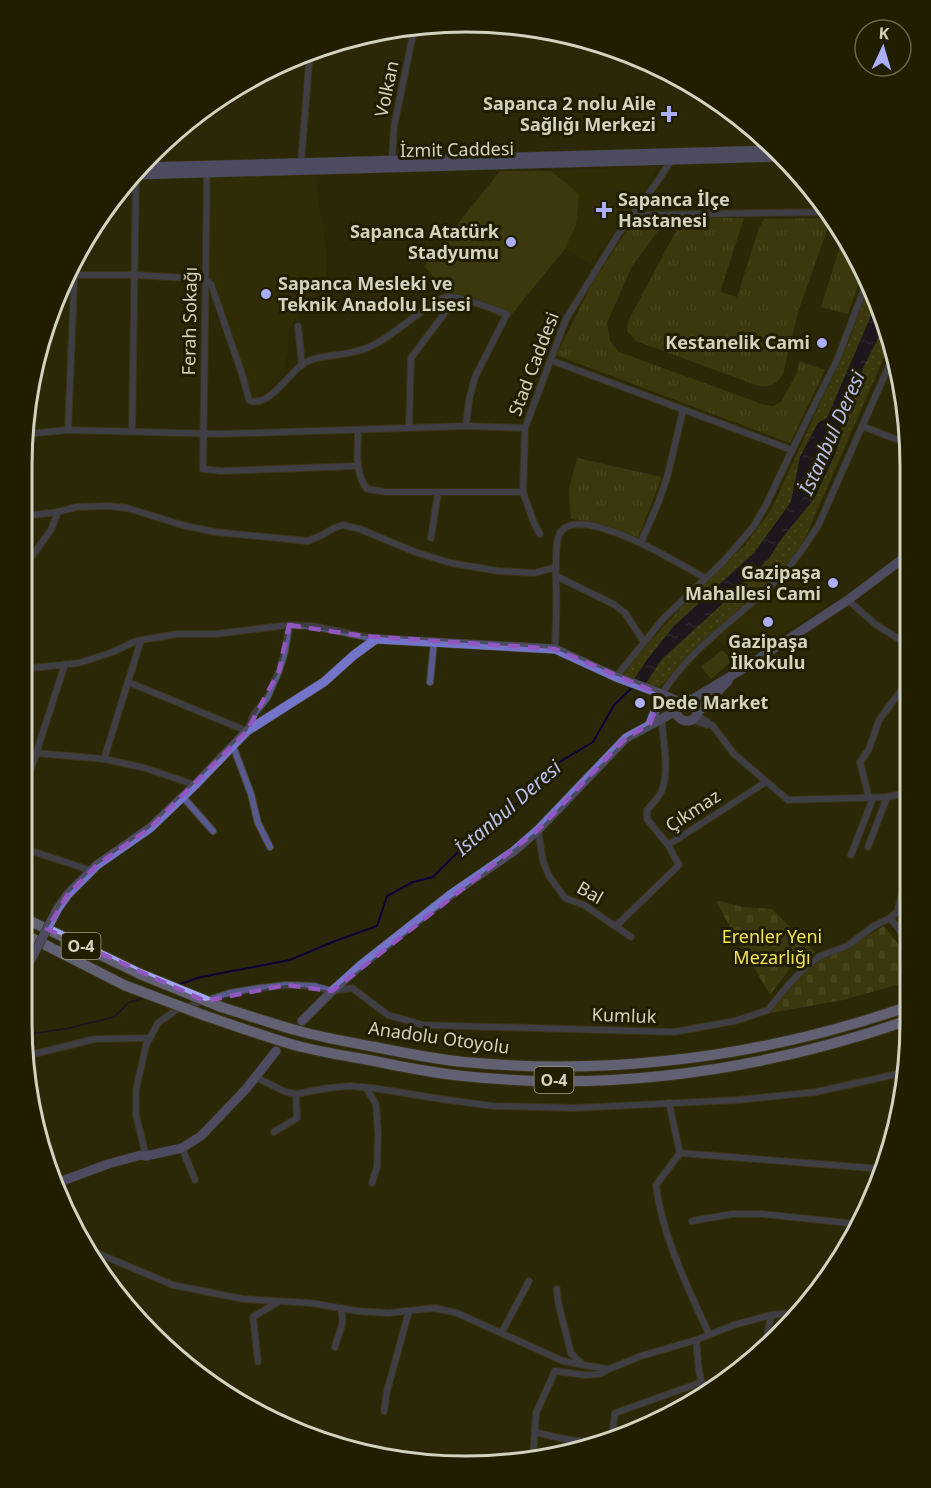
<svg xmlns="http://www.w3.org/2000/svg" width="931" height="1488" viewBox="0 0 931 1488" font-family="'Noto Sans',sans-serif">
<style>
.built{fill:#343106}
.grass{fill:url(#grass-tufts)}
.cemetery{fill:url(#cemetery-stones)}
.park{fill:url(#park-dots)}
.pitch{fill:#514d17}
.water{fill:url(#water-ripples)}
.lines{fill:none;stroke-linecap:round;stroke-linejoin:round}
.stream{stroke:#0c0039;stroke-width:2}
.street-casing{stroke:#464325;stroke-width:8}
.secondary-casing{stroke:#464325;stroke-width:10}
.highway-casing{stroke:#464325;stroke-width:12}
.street{stroke:#575a8f;stroke-width:6}
.secondary{stroke:#7375ca;stroke-width:9}
.highway{stroke:#a2a7f5;stroke-width:10}
.secondary-bridge-casing{stroke:#464325;stroke-width:10;stroke-linecap:butt}
.highway-bridge-casing{stroke:#464325;stroke-width:12;stroke-linecap:butt}
.secondary-bridge{stroke:#7375ca;stroke-width:9}
.highway-bridge{stroke:#a2a7f5;stroke-width:10}
.marked{fill:none;stroke:#9156bf;stroke-width:4.5;stroke-dasharray:12 8;stroke-linejoin:round}
.poi-dot{fill:#abaffb;stroke:#211e00;stroke-width:2}
.labels{text-anchor:middle;stroke-width:6;stroke-linejoin:round;paint-order:stroke}
.shield{fill:#211e00;stroke:#9e9c86;stroke-width:1.5}
.shield-label{font-size:16px;font-weight:bold;fill:#d3d2c0}
.street-label{font-size:18px;fill:#d3d2c0;stroke:#211e00}
.poi-label{font-size:18px;font-weight:bold;fill:#d3d2c0;stroke:#211e00;text-anchor:end}
.park-label{font-size:18px;fill:#f0e457;stroke:#211e00}
.water-label{font-size:20px;font-style:italic;fill:#babfeb;stroke:#211e00}
.rim{fill:none;stroke:#d3d2c0;stroke-width:3}
</style>
<defs>
<pattern id="grass-tufts" width="24" height="20" patternUnits="userSpaceOnUse" patternTransform="scale(1.5)"><rect width="24" height="20" fill="#514d17"/><path d="M3 7l-1-3M5 7V3M7 7l1-3M15 17l-1-3M17 17v-4M19 17l1-3" fill="none" stroke="#696637"/></pattern>
<pattern id="cemetery-stones" width="16" height="16" patternUnits="userSpaceOnUse" patternTransform="scale(1.5)"><rect width="16" height="16" fill="#514d17"/><path d="M2 7V4a2 2 0 0 1 4 0v3zM10 15v-3a2 2 0 0 1 4 0v3z" fill="#696637"/></pattern>
<pattern id="park-dots" width="8" height="8" patternUnits="userSpaceOnUse" patternTransform="scale(1.5)"><rect width="8" height="8" fill="#514d17"/><path d="M2 2h.1M6 6h.1" fill="none" stroke="#696637" stroke-width="1.8" stroke-linecap="round"/></pattern>
<pattern id="water-ripples" width="26" height="14" patternUnits="userSpaceOnUse" patternTransform="scale(1.5)"><rect width="26" height="14" fill="#0c0039"/><path d="M2 4q2-2 4 0t4 0M15 11q2-2 4 0t4 0" fill="none" stroke="#2e2454"/></pattern>
</defs>
<rect width="100%" height="100%" fill="#2b2807"/>
<g class="built">
<path d="M660,166L591,264L565,249L576,225L579,194L551,171Z"/>
<path d="M315,176L327,255L326,285L297,316L288,331V353L284,370L253,401L210,281V177Z"/>
<path d="M792,568L828,605L741,660L716,638Z"/>
</g>
<g class="grass">
<path d="M683,218H744L720,292L737,297L759,228L764,219L830,218L831,219L799,309L783,374C776,384 772,387 759,386L636,341L627,331L628,321Z"/>
<path d="M634,219H667L632,266L607,323L610,341L619,352L765,405L773,406L781,402L797,373L799,361L825,370L790,443L556,355L592,284Z"/>
<path d="M843,237L864,269L848,314L821,307Z"/>
<path d="M577,458L662,477L638,538L588,522L571,519L569,489Z"/>
</g>
<g class="cemetery">
<path d="M719,901L742,907L772,909L815,952L792,966L770,995L716,902Z"/>
<path d="M884,926L907,955V982L843,1000L770,1013L793,984L821,958L852,945Z"/>
</g>
<g class="park">
<path d="M869,283L877,302L827,418L818,423L800,457L791,502L754,553L674,626L649,657L633,681L620,674L700,587L745,545L771,510L849,341Z"/>
<path d="M885,324L891,341L792,568L659,687L644,686L662,659L720,606L770,557L836,452L842,424L863,368Z"/>
</g>
<g class="pitch">
<path d="M500,171H551L579,194L576,225L565,249L507,320L450,295L424,266Z"/>
<path d="M722,650L733,660L711,679L701,667Z"/>
</g>
<path class="water" d="M877,302L885,324L863,368L842,424L836,452L814,499L778,543L770,557L720,606L662,659L644,686L633,681L649,657L674,626L754,553L791,502L800,457L818,423L827,418Z"/>
<g class="lines">
<g class="stream">
<path d="M177,985L201,977L290,960L335,941L377,926L387,896L413,882L433,877L471,839L519,802L551,767L593,742L614,705L633,687"/>
<path d="M23,1035L65,1029L114,1017L128,1003L143,998"/>
</g>
<g class="street-casing">
<g id="street">
<path d="M392,161L394,126L415,25"/>
<path d="M301,163L310,50"/>
<path d="M207,173L203,469L221,471L357,466"/>
<path d="M633,215L826,212"/>
<path d="M75,275H135L205,279L211,284L243,377L249,400C268,409 288,374 303,364C319,353 350,357 369,347C387,339 402,326 418,314C426,308 436,300 446,297C456,294 495,310 507,314L475,377L469,400L466,426"/>
<path d="M298,326L302,364"/>
<path d="M550,360L792,450"/>
<path d="M862,426L890,437L909,443"/>
<path d="M409,427L411,358L456,298"/>
<path d="M68,430L75,260"/>
<path d="M358,430C358,450 354,472 367,489L386,492H523"/>
<path d="M132,431L136,175"/>
<path d="M25,434L68,430L221,434L466,426L525,428"/>
<path d="M24,516L58,512L76,507L108,506L127,508L182,525L215,532L308,541L322,535L334,528L343,525L360,529L415,552L451,563L498,571L535,573L556,567"/>
<path d="M540,534L534,523L523,492L525,428L566,319L619,233L655,185L671,161"/>
<path d="M431,538L438,492"/>
<path d="M641,542L659,501L668,474L683,410"/>
<path d="M24,567L51,530L58,512"/>
<path d="M556,576L615,605L625,613L644,642"/>
<path d="M848,600L875,624L908,645"/>
<path d="M555,649C556,627 557,606 556,584C556,572 555,550 558,538C570,495 683,566 705,578"/>
<path d="M23,669L79,663L113,652L136,641L177,634H216L289,625L313,626L376,639"/>
<path d="M616,677L663,619L723,562L754,526L766,505L792,450L837,360L868,279"/>
<path d="M128,682L247,731L254,714L267,698L279,671L285,651L289,625"/>
<path d="M430,682L434,642"/>
<path d="M662,694C691,646 744,614 783,574C796,560 807,542 818,526L895,352"/>
<path d="M697,715L713,726L734,754L788,800L887,797L907,793"/>
<path d="M692,720L707,725"/>
<path d="M662,721C663,742 669,766 663,787C661,796 653,803 647,810V819L668,845"/>
<path d="M233,746L251,794L258,823L270,847"/>
<path d="M35,753L104,759L145,768L195,785"/>
<path d="M104,759L141,640"/>
<path d="M182,796L213,831"/>
<path d="M869,798L860,762L869,749L879,720L908,681"/>
<path d="M22,814L30,772L65,664"/>
<path d="M538,830L543,861L549,876L565,898L584,905L631,937"/>
<path d="M22,847C44,857 68,861 90,871"/>
<path d="M868,847L887,797"/>
<path d="M851,855L873,798"/>
<path d="M616,926L679,865L668,845L766,782"/>
<path d="M907,939L890,918L897,912L907,876"/>
<path d="M26,1056L95,1039L149,1038"/>
<path d="M255,1077L286,1092L296,1094L328,1088L350,1086L373,1088L441,1099L493,1106L574,1108L738,1100L816,1092L906,1072"/>
<path d="M366,1088L376,1104L378,1134L377,1167L372,1183"/>
<path d="M669,1103L680,1153L883,1169"/>
<path d="M274,1132L297,1118L296,1094"/>
<path d="M182,1148L195,1180"/>
<path d="M680,1153L656,1185C662,1236 688,1288 709,1334"/>
<path d="M146,1156L136,1115V1090L146,1045L158,1023L176,1010L230,993L253,989L286,985L314,986L332,991L352,988L388,1015L423,1025L674,1032L735,1021L768,1010L790,983L807,966L820,956L847,946L874,926L890,918"/>
<path d="M692,1221L732,1214H762L858,1224"/>
<path d="M85,1248L173,1285L243,1299L311,1303L357,1311L388,1313L435,1308L457,1313L563,1361L583,1365L609,1369L641,1356L696,1340L734,1325L771,1315L798,1312"/>
<path d="M96,1269L101,1255"/>
<path d="M557,1289L558,1302L571,1353L583,1365"/>
<path d="M502,1332L529,1281"/>
<path d="M696,1340L699,1371L705,1395"/>
<path d="M766,1342L771,1315"/>
<path d="M335,1347C339,1330 345,1327 341,1308"/>
<path d="M258,1362L253,1317L278,1302"/>
<path d="M384,1411L387,1391L409,1311"/>
<path d="M535,1432C553,1437 597,1448 612,1435L615,1413L702,1382"/>
<path d="M533,1457L536,1413L555,1371L585,1375L600,1374L609,1369"/>
</g>
</g>
<g class="secondary-casing">
<g id="secondary">
<path d="M139,167L776,150"/>
<path d="M132,175L783,157"/>
<circle cx="687" cy="710" r="11"/>
<path d="M691,700L746,667L848,600L909,554"/>
<path d="M698,712L728,681"/>
<path d="M650,724L660,699"/>
<path d="M58,908L68,894L97,865L150,828L195,785L247,731L324,682L354,655L376,639L555,649L616,677L662,694L680,702"/>
<path d="M302,1021L332,991L361,965L450,895L514,851L538,830L626,738L676,711"/>
<path d="M54,1184L108,1164L141,1155L146,1156L182,1148L201,1136L246,1089L276,1051"/>
</g>
</g>
<g class="highway-casing">
<g id="highway">
<path d="M22,917L140,974"/>
<path d="M22,933L124,985"/>
<path d="M221,1007C247,1015 273,1024 299,1031C324,1038 350,1042 375,1047C404,1053 434,1059 464,1062C614,1076 764,1056 907,1007"/>
<path d="M203,1015C233,1025 263,1036 294,1045C320,1052 347,1056 374,1061C403,1067 433,1073 463,1076C614,1092 763,1070 906,1021"/>
</g>
</g>
<use href="#street" class="street"/>
<use href="#secondary" class="secondary"/>
<use href="#highway" class="highway"/>
<g class="secondary-bridge-casing">
<path id="secondary-bridge" d="M27,967L58,908"/>
</g>
<g class="highway-bridge-casing">
<g id="highway-bridge">
<path d="M140,974L221,1007"/>
<path d="M124,985L203,1015"/>
</g>
</g>
<use href="#secondary-bridge" class="secondary-bridge"/>
<use href="#highway-bridge" class="highway-bridge"/>
</g>
<path d="M0 0H931V1488H0ZM289,625L363,636L555,649L655,692L660,699L650,724L626,738L538,830L332,991L286,985L205,1001L47,929L68,894L97,865L150,828L247,731L279,671Z" fill="#2b2807" fill-opacity=".55" fill-rule="evenodd"/>
<path class="marked" d="M289,625L363,636L555,649L655,692L660,699L650,724L626,738L538,830L332,991L286,985L205,1001L47,929L68,894L97,865L150,828L247,731L279,671Z"/>
<g class="poi-dot">
<path d="M666 105h6v6h6v6h-6v6h-6v-6h-6v-6h6z"/>
<path d="M601 201h6v6h6v6h-6v6h-6v-6h-6v-6h6z"/>
<circle cx="511" cy="242" r="6"/>
<circle cx="266" cy="294" r="6"/>
<circle cx="822" cy="343" r="6"/>
<circle cx="833" cy="583" r="6"/>
<circle cx="768" cy="622" r="6"/>
<circle cx="640" cy="703" r="6"/>
</g>
<g class="labels">
<g class="shield">
<rect x="61.5" y="933" width="39" height="26" rx="4.5"/>
<rect x="534.5" y="1067" width="39" height="26" rx="4.5"/>
</g>
<g class="shield-label">
<text x="81" y="952">O-4</text>
<text x="554" y="1086">O-4</text>
</g>
<g class="street-label">
<text transform="translate(387 89) rotate(-78)" y="6">Volkan</text>
<text transform="translate(457 150) rotate(-1)" y="6">İzmit Caddesi</text>
<text transform="translate(190 321) rotate(-89)" y="6">Ferah Sokağı</text>
<text transform="translate(534 364) rotate(-69)" y="6">Stad Caddesi</text>
<text transform="translate(693 811) rotate(-33)" y="6">Çıkmaz</text>
<text transform="translate(590 893) rotate(29)" y="6">Bal</text>
<text transform="translate(624 1016) rotate(2)" y="6">Kumluk</text>
<text transform="translate(439 1038) rotate(8)" y="6">Anadolu Otoyolu</text>
</g>
<g class="poi-label">
<text x="656" y="110">Sapanca 2 nolu Aile<tspan x="656" dy="21">Sağlığı Merkezi</tspan></text>
<text x="618" y="206" text-anchor="start">Sapanca İlçe<tspan x="618" dy="21">Hastanesi</tspan></text>
<text x="499" y="238">Sapanca Atatürk<tspan x="499" dy="21">Stadyumu</tspan></text>
<text x="278" y="290" text-anchor="start">Sapanca Mesleki ve<tspan x="278" dy="21">Teknik Anadolu Lisesi</tspan></text>
<text x="810" y="349">Kestanelik Cami</text>
<text x="821" y="579">Gazipaşa<tspan x="821" dy="21">Mahallesi Cami</tspan></text>
<text x="768" y="648" text-anchor="middle">Gazipaşa<tspan x="768" dy="21">İlkokulu</tspan></text>
<text x="652" y="709" text-anchor="start">Dede Market</text>
</g>
<g class="park-label">
<text x="772" y="943">Erenler Yeni<tspan x="772" dy="21">Mezarlığı</tspan></text>
</g>
<g class="water-label">
<text transform="translate(832 433) rotate(-66)" y="7">İstanbul Deresi</text>
<text transform="translate(508 808) rotate(-41)" y="7">İstanbul Deresi</text>
</g>
</g>
<path d="M0 0H931V1488H0ZM466 32H466A434 434 0 0 1 900 466V1022A434 434 0 0 1 466 1456H466A434 434 0 0 1 32 1022V466A434 434 0 0 1 466 32Z" fill="#211e00" fill-rule="evenodd"/>
<path class="rim" d="M466 32H466A434 434 0 0 1 900 466V1022A434 434 0 0 1 466 1456H466A434 434 0 0 1 32 1022V466A434 434 0 0 1 466 32Z"/>
<g transform="translate(883 48) rotate(4)"><circle r="28" fill="#211e00" stroke="#68664d" stroke-width="1.5"/>
<path d="M0-4.5L10 22L0 15L-10 22Z" fill="#abaffb"/>
<text y="-9" font-size="16" font-weight="bold" text-anchor="middle" fill="#d3d2c0">K</text>
</g>
</svg>
